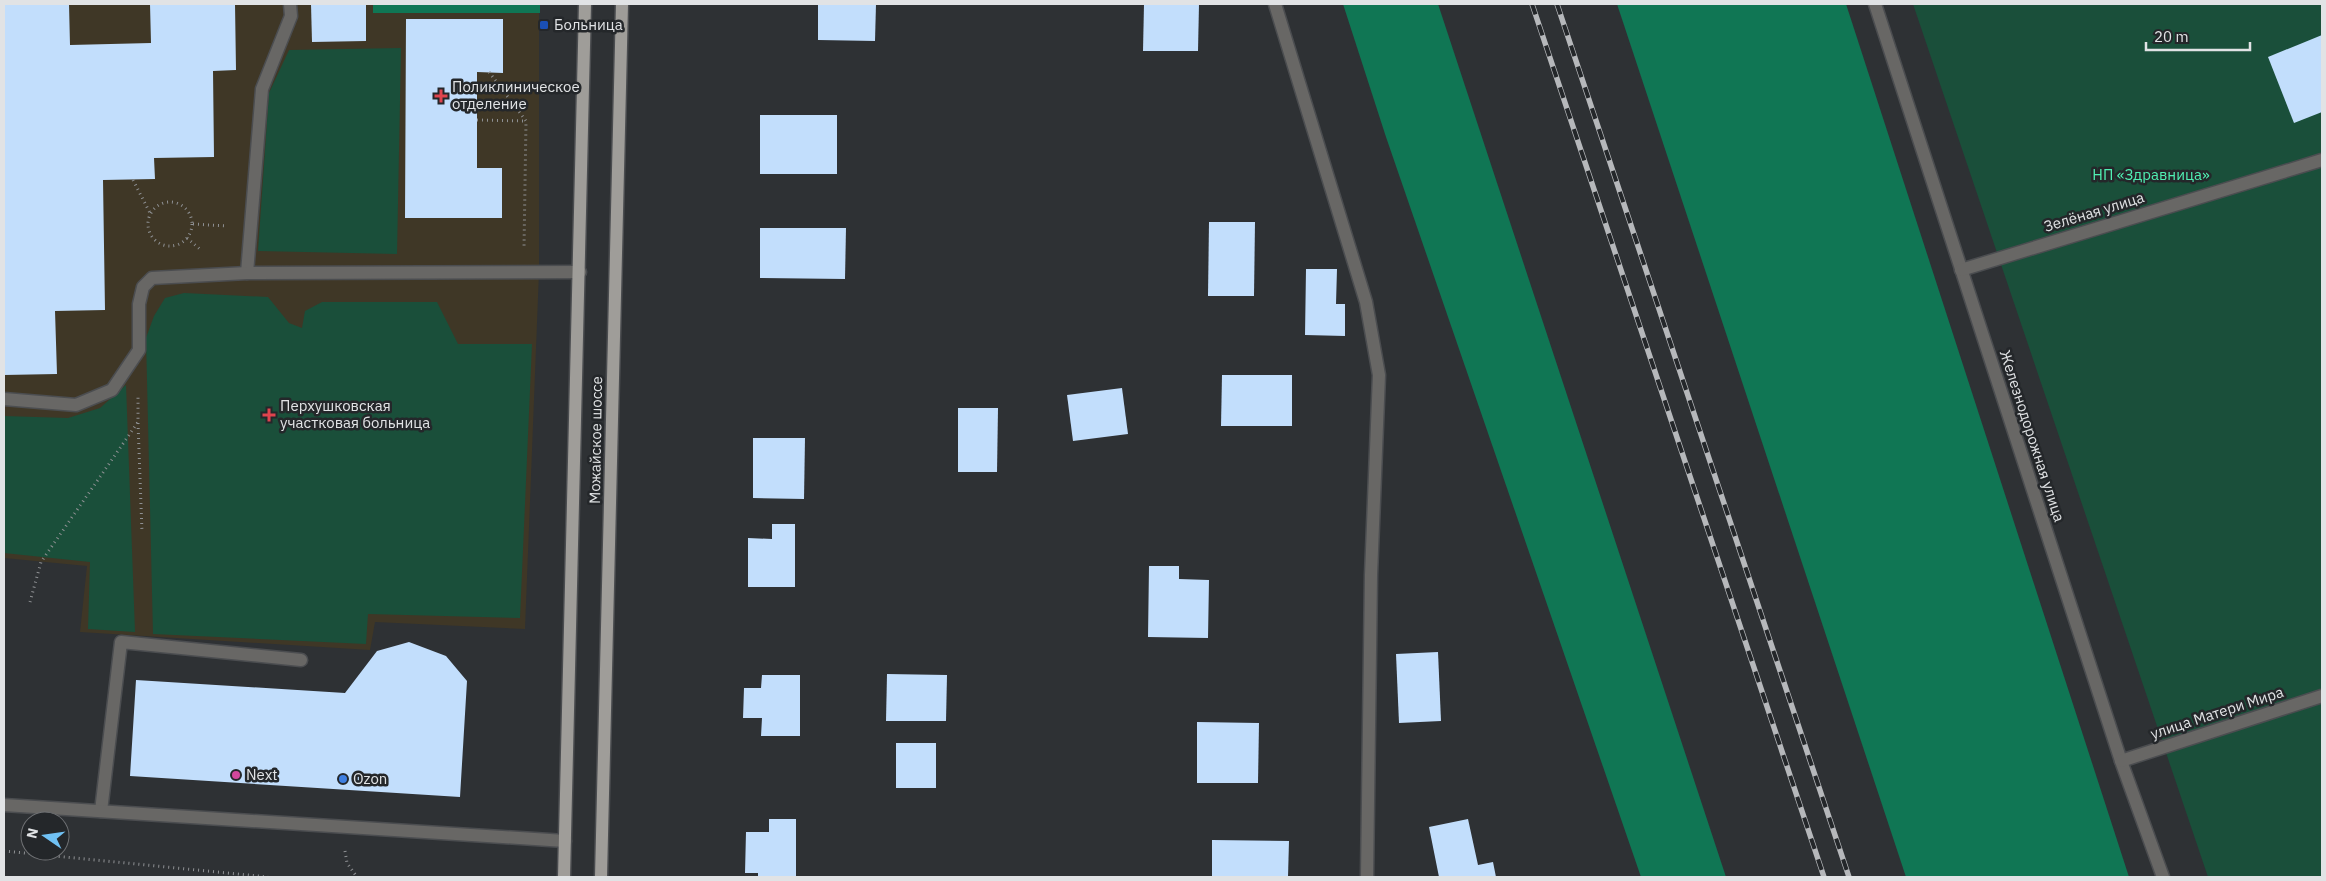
<svg xmlns="http://www.w3.org/2000/svg" width="2326" height="881" viewBox="0 0 2326 881" font-family="'IBM Plex Sans',sans-serif">
<style>
.medical{fill:#3f3726}
.green{fill:#1a4f3a}
.forest{fill:#107654}
.building{fill:#c2defc}
.lines{fill:none;stroke-linecap:round;stroke-linejoin:round}
.lane-casing{stroke:#4b4d50;stroke-width:15}
.street-casing{stroke:#4b4d50;stroke-width:15}
.primary-casing{stroke:#4b4d50;stroke-width:15}
.path{stroke:#8f9194;stroke-width:3;stroke-dasharray:1 4;stroke-linecap:butt}
.lane{stroke:#686765;stroke-width:12}
.street{stroke:#686765;stroke-width:12}
.primary{stroke:#9f9d99;stroke-width:12}
.rail-casing{stroke:#b6b8bb;stroke-width:5.5}
.rail{stroke:#24272a;stroke-width:4;stroke-dasharray:11;stroke-linecap:butt}
.transit-dot{fill:#1a4fb4;stroke:#24272a;stroke-width:2}
.health-dot{fill:#e0444e;stroke:#24272a;stroke-width:2}
.hotel-dot{fill:#d1479c;stroke:#24272a;stroke-width:2}
.shop-dot{fill:#3f7fe0;stroke:#24272a;stroke-width:2}
.labels{text-anchor:middle;stroke-width:5;stroke-linejoin:round;paint-order:stroke}
.poi-label{font-size:15px;fill:#e1e3e5;stroke:#24272a;text-anchor:start}
.park-label{font-size:15px;fill:#50f0b3;stroke:#24272a}
.street-label{font-size:15px;fill:#e1e3e5;stroke:#24272a}
</style>
<rect width="100%" height="100%" fill="#2e3134"/>
<path class="medical" d="M4,4H539V272L525,629L375,622L370,650L80,632L87,566L4,558Z"/>
<g class="green">
<path d="M1913,4H2322V877H2208Z"/>
<path d="M401,48L397,254L258,251L269,93L289,50Z"/>
<path d="M184,293L268,297L289,323L302,328L305,311L322,302H437L458,344H532L520,618L368,614L366,644L153,634L146,338L154,316L165,298Z"/>
<path d="M126,385L135,632L88,629L90,562L4,553V416L68,418L100,408Z"/>
</g>
<g class="forest">
<rect x="373" y="4" width="167" height="9"/>
<path d="M1343,4H1438L1726,877H1641L1386,137Z"/>
<path d="M1617,4H1846L2129,877H1906Z"/>
</g>
<g class="building">
<path d="M4,4H69L70,45L151,43L150,4H235L236,70L213,71L214,157L154,158L155,179L103,180L105,310L55,311L57,374L4,375Z"/>
<path d="M311,4H366V41L312,42Z"/>
<path d="M818,4H876L875,41L818,40Z"/>
<path d="M1144,4H1199L1198,51H1143Z"/>
<path d="M406,19H503V73L477,72V168H502V218H405Z"/>
<path d="M2322,35V112L2294,123L2268,57Z"/>
<rect x="760" y="115" width="77" height="59"/>
<path d="M1209,222H1255L1254,296H1208Z"/>
<path d="M760,228H846L845,279L760,278Z"/>
<path d="M1306,269H1337L1336,304H1345V336L1305,335Z"/>
<path d="M1222,375H1292V426H1221Z"/>
<path d="M1122,388L1128,434L1073,441L1067,395Z"/>
<path d="M958,408H998L997,472H958Z"/>
<path d="M753,438H805L804,499L753,498Z"/>
<path d="M772,524H795V587H748V538L772,539Z"/>
<path d="M1149,566H1179V579L1209,580L1208,638L1148,637Z"/>
<path d="M409,642L446,656L467,681L460,797L130,776L136,680L345,693L377,651Z"/>
<path d="M1438,652L1441,721L1399,723L1396,654Z"/>
<path d="M887,674L947,675L946,721H886Z"/>
<path d="M762,675H800V736H761L762,718H743L744,688H761Z"/>
<path d="M1197,722L1259,723L1258,783H1197Z"/>
<rect x="896" y="743" width="40" height="45"/>
<path d="M769,819H796V877H758V873H745L746,832H769Z"/>
<path d="M1468,819L1478,865L1493,862L1496,877H1439L1429,827Z"/>
<path d="M1212,840L1289,841L1288,877H1212Z"/>
</g>
<g class="lines">
<g class="lane-casing">
<g id="lane">
<path d="M1275,4L1366,302L1379,375L1371,575L1367,877"/>
<path d="M247,273L262,89L291,16L290,4"/>
<path d="M4,399L76,405L112,390L139,350V304L143,287L152,278L247,273L580,272"/>
<path d="M101,811L121,642L301,660"/>
</g>
</g>
<g class="street-casing">
<g id="street">
<path d="M1875,4L2121,761L2163,877"/>
<path d="M1961,270L2322,160"/>
<path d="M2121,761L2322,696"/>
<path d="M4,805L565,841"/>
</g>
</g>
<g class="primary-casing">
<g id="primary">
<path d="M564,877L585,4"/>
<path d="M601,877L622,4"/>
</g>
</g>
<g class="path">
<path d="M489,72L526,121L524,248"/>
<path d="M477,120L525,121"/>
<path d="M133,180L150,213"/>
<circle cx="170" cy="224" r="22"/>
<path d="M193,224L227,226"/>
<path d="M187,238L202,251"/>
<path d="M138,423L142,532"/>
<path d="M30,602L41,562L138,422V396"/>
<path d="M4,851L268,877"/>
<path d="M345,851L347,863L357,877"/>
</g>
<use href="#lane" class="lane"/>
<use href="#street" class="street"/>
<use href="#primary" class="primary"/>
<g class="rail-casing">
<g id="rail">
<path d="M1532,4L1824,877"/>
<path d="M1557,4L1849,877"/>
</g>
</g>
<use href="#rail" class="rail"/>
</g>
<rect class="transit-dot" x="539" y="20" width="10" height="10" rx="2.5"/>
<g class="health-dot">
<path d="M438.5 88.5h5v5h5v5h-5v5h-5v-5h-5v-5h5z"/>
<path d="M266.5 407.5h5v5h5v5h-5v5h-5v-5h-5v-5h5z"/>
</g>
<circle class="hotel-dot" cx="236" cy="775" r="5"/>
<circle class="shop-dot" cx="343" cy="779" r="5"/>
<g class="labels">
<g class="poi-label">
<text x="554" y="30">Больница</text>
<text x="452" y="92">Поликлиническое<tspan x="452" dy="17">отделение</tspan></text>
<text x="280" y="411">Перхушковская<tspan x="280" dy="17">участковая больница</tspan></text>
<text x="246" y="780">Next</text>
<text x="353" y="784">Ozon</text>
</g>
<g class="park-label">
<text x="2151" y="180">НП «Здравница»</text>
</g>
<g class="street-label">
<text transform="translate(2094 212) rotate(-17)" y="5">Зелёная улица</text>
<text transform="translate(2032 436) rotate(72)" y="5">Железнодорожная улица</text>
<text transform="translate(596 440) rotate(-89)" y="5">Можайское шоссе</text>
<text transform="translate(2217 713) rotate(-18)" y="5">улица Матери Мира</text>
</g>
</g>
<rect width="2326" height="881" fill="none" stroke="#e1e3e5" stroke-width="10"/>
<g transform="translate(45 836) rotate(283)"><circle r="24" fill="#24272a" stroke="#707275"/>
<path d="M0-4L9 19L0 12L-9 19Z" fill="#70c1f4"/>
<text y="-8" font-size="14" font-weight="bold" text-anchor="middle" fill="#e1e3e5">N</text>
</g>
<path d="M2146 42v8h104v-8" fill="none" stroke="#e1e3e5" stroke-width="2.5"/>
<text x="2154" y="42" font-size="15" fill="#e1e3e5" stroke="#24272a" stroke-width="4" paint-order="stroke">20 m</text>
</svg>
